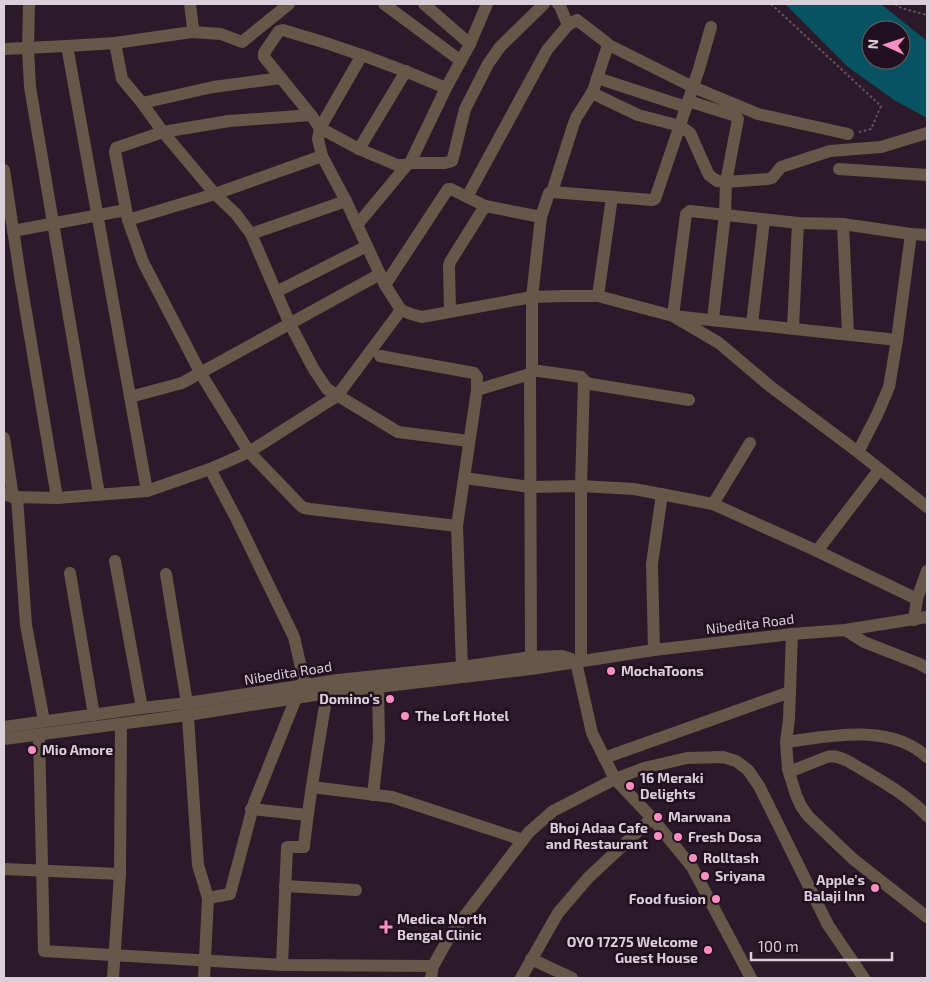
<svg xmlns="http://www.w3.org/2000/svg" width="931" height="982" viewBox="0 0 931 982" font-family="'Exo 2',sans-serif">
<style>
.water{fill:#075361;fill-rule:evenodd}
.lines{fill:none;stroke-linecap:round;stroke-linejoin:round}
.path{stroke:#645562;stroke-width:2;stroke-dasharray:2.5 2.5;stroke-linecap:butt}
.minor{stroke:#665748;stroke-width:12}
.poi-dot{fill:#fc8fc1;stroke:#211120;stroke-width:2}
.labels{text-anchor:middle;stroke-width:5;stroke-linejoin:round;paint-order:stroke}
.street-label{font-size:14px;fill:#dbcfd9;stroke:#211120}
.poi-label{font-size:14px;font-weight:bold;fill:#dbcfd9;stroke:#211120;text-anchor:start}
</style>
<rect width="100%" height="100%" fill="#2b1a29"/>
<path class="water" d="M785,4H881L927,41V118L894,100L848,67ZM871,30H901V60H871Z"/>
<g class="lines">
<g class="path">
<path d="M771,4L881,106L871,129L859,132"/>
<path d="M895,4L901,8L927,15"/>
</g>
<g class="minor">
<path d="M29,4L28,49L30,87L99,494"/>
<path d="M190,4L193,28L192,32"/>
<path d="M384,4L461,61"/>
<path d="M424,4L470,44"/>
<path d="M558,4L560,6L568,25"/>
<path d="M115,43L122,79L142,103L163,132L215,194L236,214L251,234L290,324L313,368L327,389L398,432L469,441"/>
<path d="M607,44L693,87L758,114L848,134"/>
<path d="M67,46L147,491"/>
<path d="M4,49L67,46L115,43L192,32L221,34L242,42L289,4"/>
<path d="M362,55L320,128L359,149L397,165H407L410,163L446,88L470,44L487,4"/>
<path d="M597,78L686,107"/>
<path d="M446,88C393,65 339,46 283,30L279,31L264,53V57L311,115L320,128L318,139L322,156L346,201L385,285L401,310L411,314L422,317L532,297L564,296H598L673,316L719,343L771,387L858,452L927,507"/>
<path d="M592,93L638,115L680,126L690,133L707,171L709,175L717,181L726,182L768,179L772,178L781,167L830,151L881,147L927,133"/>
<path d="M688,101L736,116L738,119L726,182L725,214L713,319"/>
<path d="M142,103L213,87L281,78"/>
<path d="M311,115L229,121L163,132L116,148L115,152L128,220L143,262L201,374L249,452L300,505L304,508L310,509L457,526"/>
<path d="M359,149L406,71"/>
<path d="M410,163H445L452,161L453,158L465,109L488,64L500,47L544,4"/>
<path d="M839,169L927,175"/>
<path d="M4,170L21,282L57,498"/>
<path d="M467,197L547,50L568,25L577,20L607,43V48L593,91L576,118L573,126L552,192"/>
<path d="M128,220L215,194L322,156"/>
<path d="M843,224L848,334"/>
<path d="M357,225L407,165"/>
<path d="M13,231L126,210"/>
<path d="M251,234L346,201"/>
<path d="M385,285L448,189H451L485,206L541,217"/>
<path d="M276,292L367,246"/>
<path d="M598,296L612,197"/>
<path d="M450,311L449,266L450,262L485,206"/>
<path d="M752,324L764,220"/>
<path d="M793,328L798,223"/>
<path d="M897,340L673,316L686,214L690,211L798,223L843,224L911,234L927,235"/>
<path d="M380,356L474,373L477,377V390L457,526L462,667"/>
<path d="M532,370L581,377L584,380L581,486V653L582,661"/>
<path d="M530,374L531,657"/>
<path d="M585,383L689,400"/>
<path d="M477,390L530,374L532,370V297L541,217L549,193L552,192L652,200L655,199L699,69L711,27"/>
<path d="M130,397L182,383L380,274"/>
<path d="M4,438L13,497"/>
<path d="M858,452L878,413L889,387L897,340L911,234"/>
<path d="M210,469L236,518L294,637L305,685"/>
<path d="M464,478L530,487L581,486L634,489L713,504L817,551L917,599"/>
<path d="M4,494L13,497L57,498L147,491L210,469L249,452L337,396L401,310"/>
<path d="M17,497L26,625L44,721"/>
<path d="M713,504L750,443"/>
<path d="M817,551L879,470"/>
<path d="M115,561L142,708"/>
<path d="M70,573L94,715"/>
<path d="M166,574L187,703L198,865L208,898L204,978"/>
<path d="M914,620L917,599L927,571"/>
<path d="M845,630L864,642L920,664L927,668"/>
<path d="M792,634L789,719L786,742L788,769L796,795L801,806L808,816L853,859L927,917"/>
<path d="M654,650L652,564L662,494"/>
<path d="M576,662L592,733L615,779L652,818L692,867L751,978"/>
<path d="M4,727L142,708L187,703L338,680L462,667L531,657L562,656L571,659"/>
<path d="M39,735L44,951L282,965L433,966"/>
<path d="M4,739L188,715L327,693L531,669L654,650L792,634L845,630L927,617"/>
<path d="M786,742C831,736 890,723 927,757"/>
<path d="M604,758L790,692"/>
<path d="M789,772L827,757C835,755 840,758 848,761C874,777 906,793 927,816"/>
<path d="M312,787L392,797L523,840"/>
<path d="M373,795L379,740L378,687"/>
<path d="M251,809L307,815"/>
<path d="M4,869L120,874"/>
<path d="M285,886L356,890"/>
<path d="M208,898L230,894L254,803L296,698"/>
<path d="M531,959L572,978"/>
<path d="M282,965L287,847H304C309,796 319,744 327,693"/>
<path d="M113,978L120,874L121,724"/>
<path d="M431,978L433,966L451,934L529,832L553,811L615,779L644,768L687,758L723,757L736,761L748,770L759,786L828,925L864,978"/>
<path d="M521,978L558,913L588,878L652,818"/>
</g>
</g>
<g class="poi-dot">
<circle cx="611" cy="671" r="5"/>
<circle cx="390" cy="699" r="5"/>
<circle cx="405" cy="716" r="5"/>
<circle cx="32" cy="750" r="5"/>
<circle cx="630" cy="786" r="5"/>
<circle cx="658" cy="817" r="5"/>
<circle cx="658" cy="836" r="5"/>
<circle cx="678" cy="837" r="5"/>
<circle cx="693" cy="858" r="5"/>
<circle cx="705" cy="876" r="5"/>
<circle cx="875" cy="888" r="5"/>
<circle cx="716" cy="899" r="5"/>
<path d="M383.5 919.5h5v5h5v5h-5v5h-5v-5h-5v-5h5z"/>
<circle cx="708" cy="950" r="5"/>
</g>
<g class="labels">
<g class="street-label">
<text transform="translate(750 624) rotate(-7)" y="5">Nibedita Road</text>
<text transform="translate(288 673) rotate(-9)" y="5">Nibedita Road</text>
</g>
<g class="poi-label">
<text x="621" y="676">MochaToons</text>
<text x="380" y="704" text-anchor="end">Domino's</text>
<text x="415" y="721">The Loft Hotel</text>
<text x="42" y="755">Mio Amore</text>
<text x="640" y="783">16 Meraki<tspan x="640" dy="16">Delights</tspan></text>
<text x="668" y="822">Marwana</text>
<text x="648" y="833" text-anchor="end">Bhoj Adaa Cafe<tspan x="648" dy="16">and Restaurant</tspan></text>
<text x="688" y="842">Fresh Dosa</text>
<text x="703" y="863">Rolltash</text>
<text x="715" y="881">Sriyana</text>
<text x="865" y="885" text-anchor="end">Apple's<tspan x="865" dy="16">Balaji Inn</tspan></text>
<text x="706" y="904" text-anchor="end">Food fusion</text>
<text x="397" y="924">Medica North<tspan x="397" dy="16">Bengal Clinic</tspan></text>
<text x="698" y="947" text-anchor="end">OYO 17275 Welcome<tspan x="698" dy="16">Guest House</tspan></text>
</g>
</g>
<rect width="931" height="982" fill="none" stroke="#dbcfd9" stroke-width="10"/>
<g transform="translate(886 45) rotate(273)"><circle r="24" fill="#211120" stroke="#6b5d6a"/>
<path d="M0-4L9 19L0 12L-9 19Z" fill="#fc8fc1"/>
<text y="-8" font-size="14" font-weight="bold" text-anchor="middle" fill="#dbcfd9">N</text>
</g>
<path d="M751 952v8h141v-8" fill="none" stroke="#dbcfd9" stroke-width="2.5"/>
<text x="758" y="952" font-size="15" fill="#dbcfd9" stroke="#211120" stroke-width="4" paint-order="stroke">100 m</text>
</svg>
